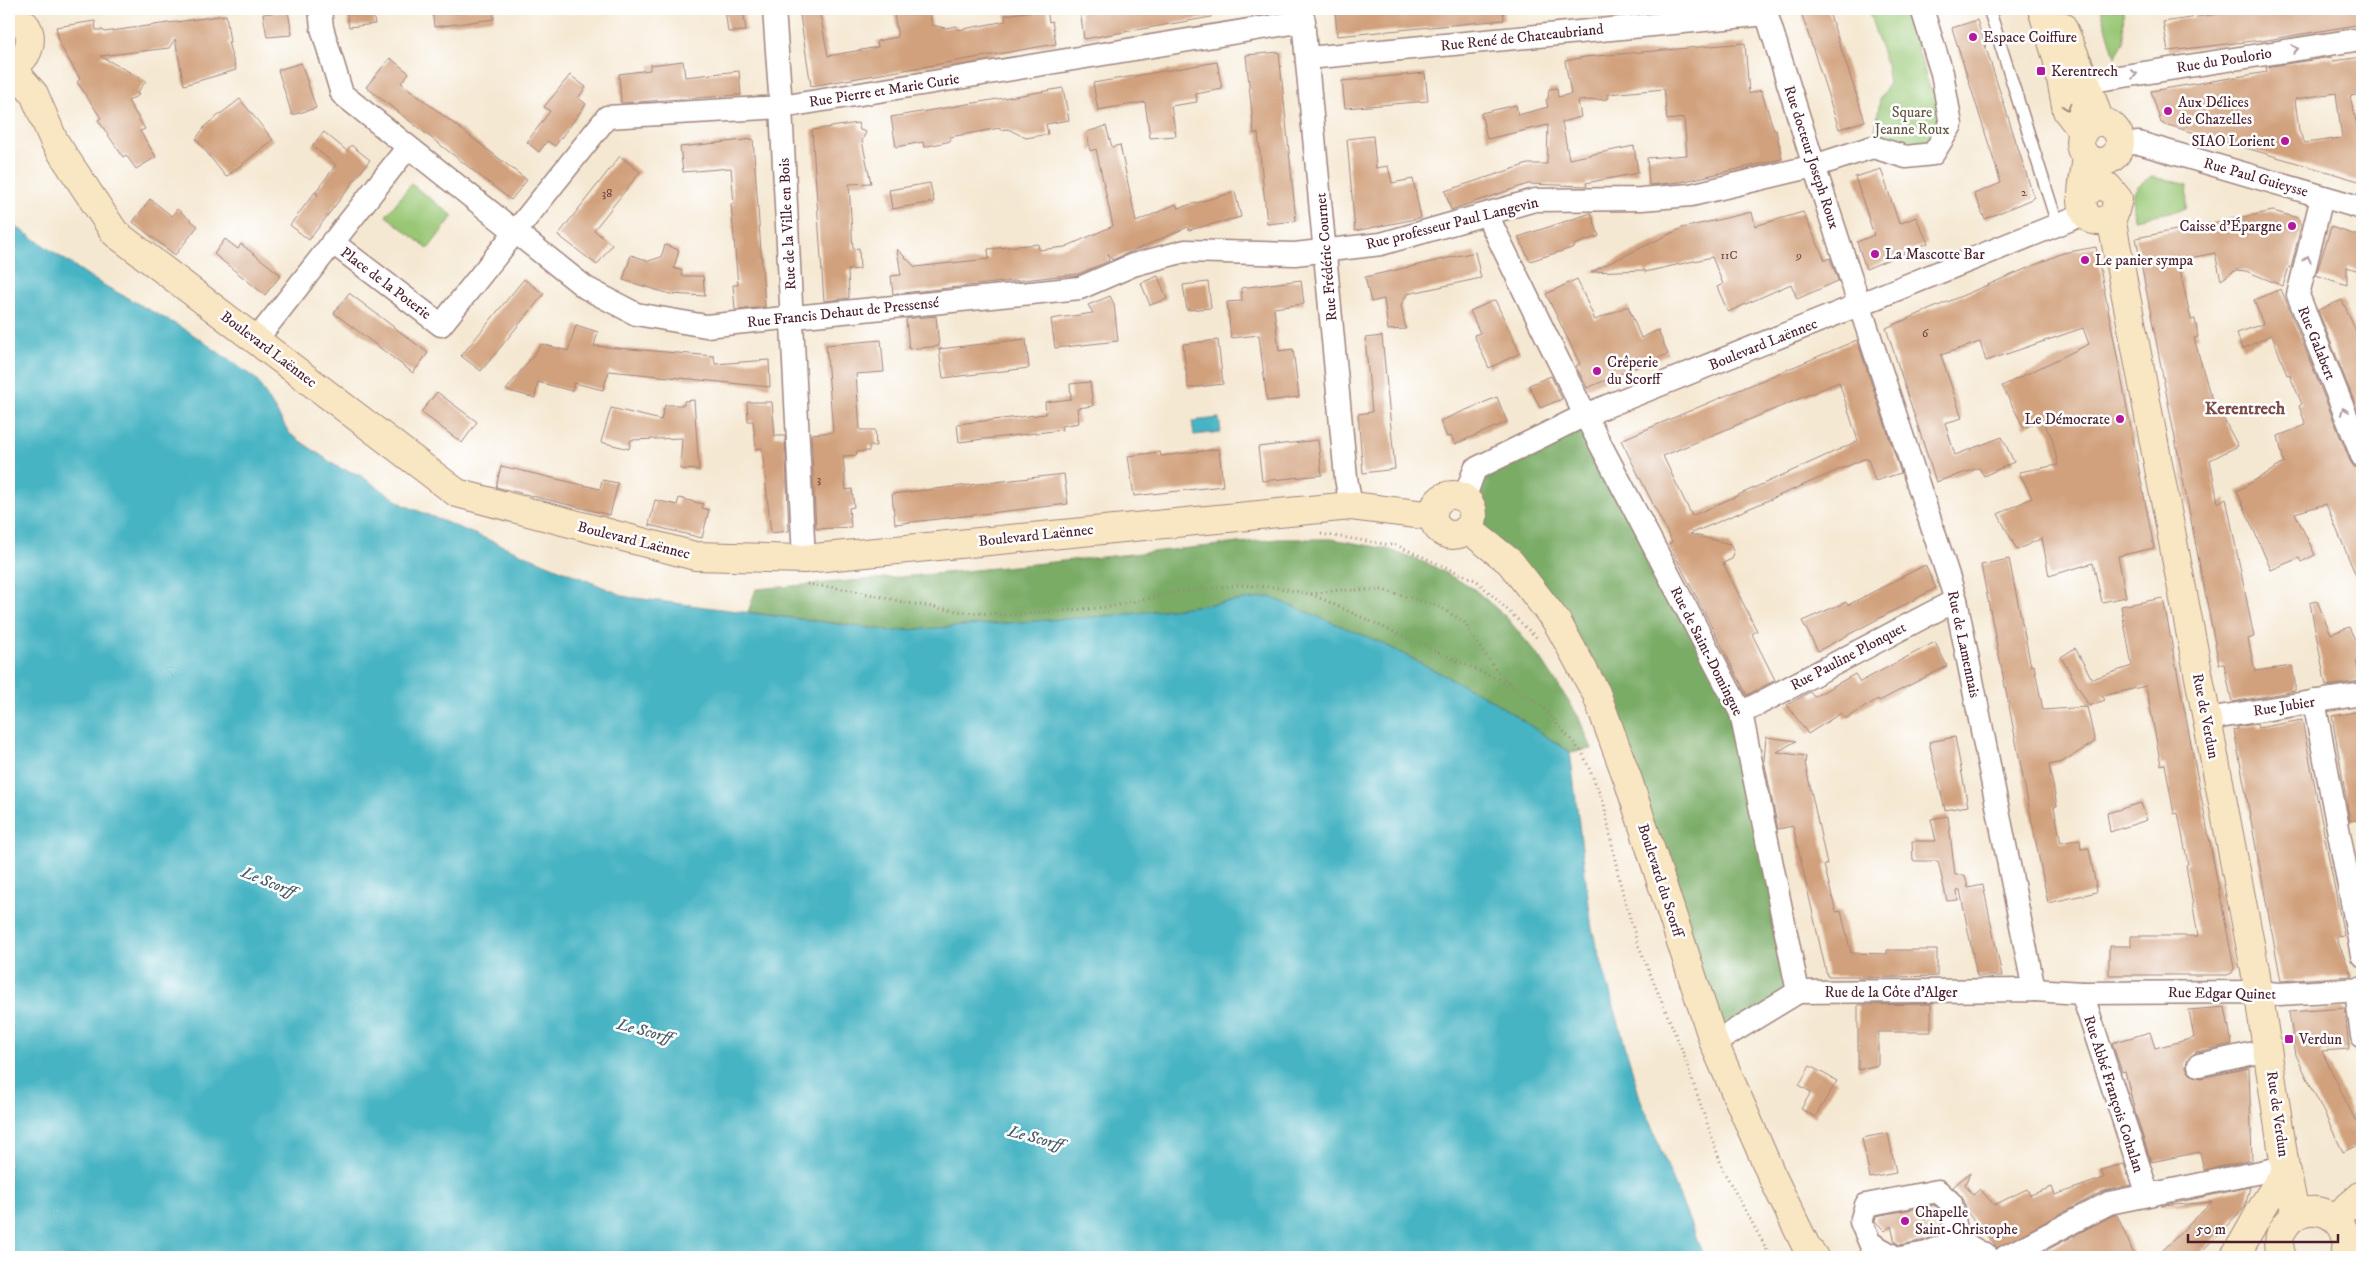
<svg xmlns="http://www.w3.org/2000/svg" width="2371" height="1266" viewBox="0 0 2371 1266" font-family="'IM FELL DW Pica',serif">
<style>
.green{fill:#99c774;stroke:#727350}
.forest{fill:#7aac66;stroke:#626648}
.water{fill:#47b4c3;stroke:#486a77}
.building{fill:#d1a17d;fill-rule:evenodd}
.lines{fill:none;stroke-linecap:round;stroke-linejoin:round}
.lane-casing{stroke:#a0847e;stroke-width:14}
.street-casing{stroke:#a0847e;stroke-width:25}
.secondary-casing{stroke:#a0847e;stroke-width:30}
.path{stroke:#a0847e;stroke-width:3;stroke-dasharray:1 4;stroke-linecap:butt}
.lane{stroke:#fff;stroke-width:11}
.street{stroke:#fff;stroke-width:22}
.secondary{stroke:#f9e7c3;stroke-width:28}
.oneway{stroke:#ae9aa0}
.oneway2{stroke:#a28377}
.poi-dot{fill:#b5179e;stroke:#fff;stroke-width:2}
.labels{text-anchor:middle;stroke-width:5;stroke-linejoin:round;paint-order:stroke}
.number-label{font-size:12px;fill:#6c4040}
.street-label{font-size:15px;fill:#4a1f2b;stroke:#fff}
.poi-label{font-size:15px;fill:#4a1f2b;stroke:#fff;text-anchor:start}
.park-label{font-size:15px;fill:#665a45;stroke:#fff}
.water-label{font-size:16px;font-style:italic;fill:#495b68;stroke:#fff}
.quarter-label{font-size:18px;font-weight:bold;fill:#794c48;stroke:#fff}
</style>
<rect width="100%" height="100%" fill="#fff"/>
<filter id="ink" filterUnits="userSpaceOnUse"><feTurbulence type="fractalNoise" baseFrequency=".02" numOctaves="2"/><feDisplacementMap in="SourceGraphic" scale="10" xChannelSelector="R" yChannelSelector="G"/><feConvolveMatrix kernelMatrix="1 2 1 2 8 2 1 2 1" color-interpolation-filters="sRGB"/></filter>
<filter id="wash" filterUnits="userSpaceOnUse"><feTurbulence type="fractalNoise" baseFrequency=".0096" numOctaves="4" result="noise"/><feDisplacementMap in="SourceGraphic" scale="20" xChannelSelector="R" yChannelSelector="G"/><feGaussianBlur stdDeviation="1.12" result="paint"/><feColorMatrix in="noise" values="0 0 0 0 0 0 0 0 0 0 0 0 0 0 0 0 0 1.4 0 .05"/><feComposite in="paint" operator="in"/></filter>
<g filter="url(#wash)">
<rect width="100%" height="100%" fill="#f5e8d2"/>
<g class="green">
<path d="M1868,9H1922L1929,31L1914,37L1930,89L1946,94L1933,154L1873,147L1880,99L1889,83L1886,64Z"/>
<path d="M2101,9H2123L2124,42L2115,57Z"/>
<path d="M2152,177L2188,185L2186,209L2134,219C2132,197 2130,187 2152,177Z"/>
<path d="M411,184L453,216L428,249L386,216Z"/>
</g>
<g class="forest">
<path d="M1585,415L1741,713L1798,992L1714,1043L1596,693L1472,522L1473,513L1470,505L1475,469Z"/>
<path d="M1278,539H1332L1387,549L1431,565L1474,589L1506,617L1541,659L1578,716L1592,749L1570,752L1490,699L1380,642L1270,597L1121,615L893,631L748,612L756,589L945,573Z"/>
</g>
<g class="water">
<path d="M9,222L98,282L188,331L256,379L290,434L339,468L358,474L404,505L627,597L893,631L1121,615L1270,597L1380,642L1490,699L1570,752L1592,929L1640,1098L1701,1250L1707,1257H9Z"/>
<path d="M1219,418L1221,432L1194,435L1192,421Z"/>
</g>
<g id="blocks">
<g class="building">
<path d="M346,9H372L375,24L349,27Z"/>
<path d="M432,9H494V19L434,27Z"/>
<path d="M725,9H743L746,31L728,32Z"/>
<path d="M799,9H819L828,56L878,47L877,41L898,37L893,9H929L932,25L945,28L957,26L958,30L1006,21L1005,15L1047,9L1049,22L1052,21L1056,44L811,86Z"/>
<path d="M1080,9H1211V17L1084,39Z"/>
<path d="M1335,9H1503L1504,20L1337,36Z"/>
<path d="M1800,9H1828L1865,121L1839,129Z"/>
<path d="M2238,9H2362V24L2261,41V40L2168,51L2163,22L2238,11Z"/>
<path d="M288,11L292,35L267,37L263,14Z"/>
<path d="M226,15L230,42H228L236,70L184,85L175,39L169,48L100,56L146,81L137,93L139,95L128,101L145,129L140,131L156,157L136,169L126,155L123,157L98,120L101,118L77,82L80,79L60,45L56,27L95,21L96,30H103L104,32Z"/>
<path d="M1977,20L2034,198L1985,219L1974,194L2001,183L1952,28Z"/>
<path d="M1745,43L1749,94L1761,90L1774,130H1776L1782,159L1681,182L1649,185L1647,158L1687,155L1684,118L1667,120L1664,89L1608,94V99L1578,101L1581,117L1562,122L1569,159L1634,146L1638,173L1586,183L1587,186L1528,184L1451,210L1445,191L1528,164H1547L1548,125L1487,139L1481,113L1516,105L1518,115L1548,107L1546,100L1548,99L1549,89L1557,88L1558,97L1571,94L1565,61L1585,57Z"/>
<path d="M1279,52L1296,221L1267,224L1258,133L1254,134L1246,55Z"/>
<path d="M2332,57L2333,61L2362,57V94L2350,96L2360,138H2362V182L2161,123L2151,91L2267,72L2266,67ZM2336,93L2342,138L2305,143L2299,131L2295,99Z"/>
<path d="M390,58L409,73L401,83L527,180L511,200L366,87Z"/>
<path d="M683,61L685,77L739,71L741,95L621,103L619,74L650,70V65Z"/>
<path d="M1217,62L1222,89L1196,94L1197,102L1171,106L1176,136L1150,138L1145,102L1098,110L1093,83Z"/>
<path d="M301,63L316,108L292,115L278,70Z"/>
<path d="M1425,73L1428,101L1345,108L1342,81Z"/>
<path d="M570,75L586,87L578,98L586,104L555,146L547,141L539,152L527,142L550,111L544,107Z"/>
<path d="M1063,88L1069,120L1046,124L1048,134L1026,138L1008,129L1000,130V128L950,137L951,141L924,147L923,142L896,147L891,117Z"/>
<path d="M240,99L273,140L226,177L196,139L206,125Z"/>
<path d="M858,123L860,130L866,132L862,141L871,183L849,184L853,249L859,248L860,269L848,270L849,298L824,301L812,130Z"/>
<path d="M1106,126L1112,147L1120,145L1136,222L1176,204L1178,208L1235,192L1241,217L1189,230L1188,227L1112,260L1108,253L1109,261L1078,274L893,294L891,276L901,275L897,249L915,267L960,262L989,259L988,249L1038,244L1039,250L1065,247L1113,226L1096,149L1090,151L1087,132Z"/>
<path d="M324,132L347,151L351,145L370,160L309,240L290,225L315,192L318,196L316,191L336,165L312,146Z"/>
<path d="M1373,136L1376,168L1388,166L1392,183L1413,179L1421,218L1355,231L1347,139Z"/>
<path d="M753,139L765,307L735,310L733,285H738L731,204H734L731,168L683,172L680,147Z"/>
<path d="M620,156L640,172L594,230L612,245L597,265L558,235Z"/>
<path d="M1881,169L1899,224L1916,217L1928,243L1866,269L1857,242L1874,235L1855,177Z"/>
<path d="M930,183L934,202L892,209L889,190Z"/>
<path d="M150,199L172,216L177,209L198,226L175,255L133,222Z"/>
<path d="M2273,211L2298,218L2301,226L2291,268L2289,267L2283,286L2246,271L2236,270L2221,280L2215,253L2180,260L2181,265H2179L2191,320L2195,319L2198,337L2194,338L2209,391L2238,446L2210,460L2218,503L2226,498L2254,637L2248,639L2255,671L2292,666L2295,683V691L2232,702L2224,664H2219L2136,238Z"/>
<path d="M1752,212L1755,226L1803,212L1825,260L1830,258L1838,281L1797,299L1791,284L1728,312L1717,287L1723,284L1712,257L1645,272V270L1591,272L1682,228Z"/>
<path d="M1591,213L1599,236L1574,245L1575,247L1530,261L1518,237Z"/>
<path d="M2331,227L2362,237V272L2347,267V285L2316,275Z"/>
<path d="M225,239L238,249L241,244L281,275L265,295L214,254Z"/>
<path d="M665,245L679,250L674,268L682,271V276H703L705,296L670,294L623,280L631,255L649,261L661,257Z"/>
<path d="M2096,247L2154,548L2118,556L2126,597L2102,602L2093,563L2049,576L2042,538L2017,550L1998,514L2032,498L2019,472L2058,465L2052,438L2041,419L2024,428L2002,386L2089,344L2083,328L1986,361L1980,342L1941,355L1962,418L1945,423L1955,455L2002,437L2014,462L1984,476L1979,468L1936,482L1886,328L2063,253Z"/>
<path d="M1475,252L1481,278L1407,294L1401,305L1406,329L1388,330L1384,299L1371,302L1365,277Z"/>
<path d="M1158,276L1167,299L1150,305L1141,283Z"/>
<path d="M524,279L544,294L481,371L461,356Z"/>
<path d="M1577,279L1595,320L1628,306L1641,338L1658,330L1668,354L1587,388L1576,366L1580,364L1546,294Z"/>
<path d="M1301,280L1304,304L1274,308L1279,351L1293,349L1299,397L1267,401L1259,335L1231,338L1227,302L1242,301L1241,288Z"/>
<path d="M1208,282L1211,308L1187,310L1183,285Z"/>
<path d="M2281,289L2350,461L2354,467L2362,469V590L2326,504L2295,513L2315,555L2301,562L2299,558L2271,570L2237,491L2284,463L2278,436L2306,425L2299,406L2302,404L2289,374L2287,375L2272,335L2242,349L2237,333L2263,324L2254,300Z"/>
<path d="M349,293L428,353L413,373L334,313Z"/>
<path d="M1110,296L1114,304L1118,341L1055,348L1051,319L1093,313L1088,305Z"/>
<path d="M1495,300L1520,353L1489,368L1474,335L1480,333L1470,311Z"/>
<path d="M2342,300L2362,345V421L2318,310Z"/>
<path d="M936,316L939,346L909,349L906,319Z"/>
<path d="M576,325L598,332L594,346L714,356L715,364L769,360L770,387L609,371L603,390L574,383L572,391L538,382L535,398L506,390L542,344L568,351Z"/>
<path d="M1382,336L1395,469L1363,473L1358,414L1372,412L1365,338Z"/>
<path d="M1026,339L1029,368L943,378L939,349Z"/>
<path d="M881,340L884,372L856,374L860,430H875L876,446H869V451L856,452L857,455L843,456L846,490L852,489L854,507L849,508L851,527L816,529L811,434L833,432L826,345Z"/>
<path d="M1218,340L1223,384L1188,388L1183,344Z"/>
<path d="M1857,340L1901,473L1875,481L1868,459H1864L1690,534L1730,544L1734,553L1732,559L1723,563L1757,631L1752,634L1775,680L1747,695L1674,554L1669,544L1672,542L1621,440ZM1839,382L1858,441L1692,516L1663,456Z"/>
<path d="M1551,376L1562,399L1540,408L1529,385Z"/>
<path d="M1090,382L1093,406L1077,408L1079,423L1061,426L1062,430L959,442L957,424L1046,414L1045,402L1071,399L1070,384Z"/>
<path d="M437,392L477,422L462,443L421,412Z"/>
<path d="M1497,397L1507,422L1455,444L1451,436L1447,437L1440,421Z"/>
<path d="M694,400L699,470L680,469L682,438L631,440L629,449L601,442L611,408L661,420L665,405H684V401Z"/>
<path d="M747,402H772L775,436H785L789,531L771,533L762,448L756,449L753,421H748Z"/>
<path d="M1318,440L1322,475L1262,481L1258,447Z"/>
<path d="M1219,449L1223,486L1134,496L1128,456L1160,452L1161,456Z"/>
<path d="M501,466L600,489L602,480L618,483L610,515L496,487Z"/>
<path d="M1064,474L1068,504L895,524L892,494Z"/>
<path d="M679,498L703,504L702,508L709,510L702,538L649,525L655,500L677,505Z"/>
<path d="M2009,559L2031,666L2034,665L2043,710L2087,707L2095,742L2062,762L2049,765L2057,806L2054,807L2061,843L2080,839L2081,849L2089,848L2097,892L2048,903L1981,565Z"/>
<path d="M1925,565L1936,588L1818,651L1802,621L1846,602L1848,605Z"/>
<path d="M2163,598L2234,968L2232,973L2227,975H2109V946H2131V936H2198L2186,865L2188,864L2178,813L2174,814L2165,764L2161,765L2146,686L2102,696L2105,700L2089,706L2061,657L2075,648L2092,679L2132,666L2121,606Z"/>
<path d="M2317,601L2331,634L2349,627L2362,655V661L2356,662L2360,681L2326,686L2310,603Z"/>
<path d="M1935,642L1947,666L1879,701L1878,699L1845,719L1841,713L1808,734L1787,705L1810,692L1814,697L1855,674L1860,682Z"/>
<path d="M2362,711V819L2350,821L2332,716Z"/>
<path d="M2302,720L2344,936L2336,937L2352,976L2281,981L2234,730L2238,729L2237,727L2257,724L2258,728Z"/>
<path d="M1766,737L1796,741L1777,752L1806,756L1805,763L1827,864L1824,865L1836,912L1841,911L1851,953L1887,954V950H1937V976L1858,978V976H1827L1793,826L1778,829L1764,760Z"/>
<path d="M1955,737L1968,806L1945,810L1929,742Z"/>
<path d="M2141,803L2147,820L2110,832L2107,813Z"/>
<path d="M1948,816L1955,875H1965L1968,888L1983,885L2002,976H1977L1960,890L1957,891L1958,900L1947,901L1938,861H1913L1912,841H1936L1931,819Z"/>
<path d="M1931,1004V1032H1878V1065L1858,1070V1005Z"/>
<path d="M2225,1007L2232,1044L2196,1052L2187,1061L2186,1067L2190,1074L2201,1078L2249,1068L2252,1160L2204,1170L2200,1152L2151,1162L2135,1112L2125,1071L2122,1072L2112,1043L2150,1032L2155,1048L2194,1038L2189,1010Z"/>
<path d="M2345,1008L2349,1049L2322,1051L2355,1120L2362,1116V1143L2343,1152L2296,1055L2289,1012Z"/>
<path d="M1810,1066L1837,1081L1815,1117L1801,1109L1811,1092L1799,1085Z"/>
<path d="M1888,1133L1896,1173L1870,1178L1862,1138Z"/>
<path d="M2124,1164L2131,1185L2103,1191L1997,1248L1966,1211L1964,1200L1953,1187L1970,1172L1965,1185L1973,1195L1980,1189L1994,1205L2027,1189L2030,1195L2052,1187L2055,1195L2104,1178L2101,1170Z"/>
<path d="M2250,1187L2245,1207L2196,1257H2156L2212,1202L2161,1206Z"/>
<path d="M1934,1205L1939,1210L1942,1225L1939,1230L1940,1234L1925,1240L1900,1245L1895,1242L1891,1226L1885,1231L1875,1221L1876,1216Z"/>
<path d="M2113,1215H2117L2135,1257H2052L2047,1250Z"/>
</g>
</g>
</g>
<g filter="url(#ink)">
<use href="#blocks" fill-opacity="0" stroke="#a0847e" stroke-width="1"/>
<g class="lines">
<g class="lane-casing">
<path id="lane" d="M1989,9L2058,226"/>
</g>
<g class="street-casing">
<g id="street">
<path d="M320,9L322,28L342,94L586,288L636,314L706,326L1080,288L1133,265L1185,251L1295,254L1381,244L1535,200L1641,199L1691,195L1814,166L1873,147L1906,157L1933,154L1951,125L1942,73L1922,9"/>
<path d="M774,9L781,107L804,559"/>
<path d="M1302,9L1346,478L1351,506"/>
<path d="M1765,9L1814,166L1956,600L2034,990"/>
<path d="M1308,58L1767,14"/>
<path d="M2086,82L2362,39"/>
<path d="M2121,144L2139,143L2362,208"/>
<path d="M2322,197L2298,295L2362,456"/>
<path d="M1487,215L1585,415L1741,713L1798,992"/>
<path d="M332,242L441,325L607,117L781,107L1304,21"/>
<path d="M256,340L408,147"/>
<path d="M1464,499L1475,469L1585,415L2084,214"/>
<path d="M2314,701L2362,955"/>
<path d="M1741,713L1956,600"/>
<path d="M2207,719L2362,694"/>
<path d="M2356,990L2362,1036"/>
<path d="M2082,993L2148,1195"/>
<path d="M1714,1043L1798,992L2034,990L2082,993L2258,992L2279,994L2362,989"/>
<path d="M2199,1065L2268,1050"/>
<path d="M1958,1240L1988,1257"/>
<path d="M1895,1257L1870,1243L1861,1222L1866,1205L1938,1191L1951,1203L1958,1240L1927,1253L1905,1257"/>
<path d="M2005,1257L2109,1203L2285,1167"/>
</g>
</g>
<g class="secondary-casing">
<g id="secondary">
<path d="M2042,9L2057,58L2067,111L2083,132"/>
<path d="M9,21C32,15 36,47 21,60H9"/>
<path d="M2062,26L2086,82L2100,122"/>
<path d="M10,61L22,80L34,94L54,141L115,233L457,493L695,556L804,559L1351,506L1433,516"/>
<circle cx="2100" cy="142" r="20"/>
<path d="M2084,194L2097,185L2108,187L2118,199L2114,214C2109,219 2104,222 2097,221C2072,217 2085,175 2087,158"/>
<path d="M2111,218L2255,970L2285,1167L2296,1215"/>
<circle cx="1453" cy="515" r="20"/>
<path d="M1468,529L1510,562L1557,622L1596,693L1628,780L1714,1043L1771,1174L1806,1246L1814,1257"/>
<path d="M2335,1218L2362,1195"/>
<path d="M2234,1257C2253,1229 2264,1198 2287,1172"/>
<path d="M2282,1257C2279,1249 2278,1239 2282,1231C2303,1191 2359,1216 2344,1257"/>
</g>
</g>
<g class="path">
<path d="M1321,534L1398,546L1477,581L1538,639"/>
<path d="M807,584L851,590L908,603L963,612L1010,615L1110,607L1176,592L1238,585L1273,587L1311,594L1339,590H1382L1436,605L1464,622L1481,650L1509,685L1542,706L1583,754L1604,804L1619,879L1637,942L1682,1050L1723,1170L1771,1257"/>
<path d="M1311,594L1508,684"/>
</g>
<use href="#lane" class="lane"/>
<use href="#street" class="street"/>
<use href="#secondary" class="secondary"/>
</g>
<defs><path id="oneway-chevron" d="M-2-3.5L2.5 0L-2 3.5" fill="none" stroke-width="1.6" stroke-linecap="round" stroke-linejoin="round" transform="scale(1.25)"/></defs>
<g class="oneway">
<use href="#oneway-chevron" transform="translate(2295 49) rotate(-9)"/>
<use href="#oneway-chevron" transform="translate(2134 74) rotate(-9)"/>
<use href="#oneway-chevron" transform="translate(2307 259) rotate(-77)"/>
<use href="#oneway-chevron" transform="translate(2344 411) rotate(-112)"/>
</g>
<use class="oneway2" href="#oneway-chevron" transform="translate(2067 107) rotate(72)"/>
</g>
<g class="poi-dot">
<circle cx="1973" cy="37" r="5"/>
<rect x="2036" y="66" width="10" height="10" rx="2.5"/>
<circle cx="2168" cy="111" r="5"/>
<circle cx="2285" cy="141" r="5"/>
<circle cx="2292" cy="226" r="5"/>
<circle cx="1875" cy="254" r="5"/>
<circle cx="2085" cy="260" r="5"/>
<circle cx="1597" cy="371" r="5"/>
<circle cx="2120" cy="419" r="5"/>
<rect x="2284" y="1034" width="10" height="10" rx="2.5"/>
<circle cx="1905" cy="1221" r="5"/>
</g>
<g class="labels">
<g class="number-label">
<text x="2024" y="196">2</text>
<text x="607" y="197">38</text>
<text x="1729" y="259">11C</text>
<text x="1799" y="259">9</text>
<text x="1925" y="337">6</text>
<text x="819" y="483">3</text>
</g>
<g class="street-label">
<text transform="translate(1522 37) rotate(-6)" y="5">Rue René de Chateaubriand</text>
<text transform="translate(2224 60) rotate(-9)" y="5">Rue du Poulorio</text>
<text transform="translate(884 90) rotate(-9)" y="5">Rue Pierre et Marie Curie</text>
<text transform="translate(1812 157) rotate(72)" y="5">Rue docteur Joseph Roux</text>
<text transform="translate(2256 177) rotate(16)" y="5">Rue Paul Guieysse</text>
<text transform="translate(1452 223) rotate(-14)" y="5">Rue professeur Paul Langevin</text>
<text transform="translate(787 224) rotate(-93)" y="5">Rue de la Ville en Bois</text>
<text transform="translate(1326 257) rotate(-95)" y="5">Rue Frédéric Cournet</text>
<text transform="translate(386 283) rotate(37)" y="5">Place de la Poterie</text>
<text transform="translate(843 312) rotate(-6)" y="5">Rue Francis Dehaut de Pressensé</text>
<text transform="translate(2317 343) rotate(68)" y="5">Rue Galabert</text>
<text transform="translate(1763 344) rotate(-22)" y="5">Boulevard Laënnec</text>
<text transform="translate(269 349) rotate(37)" y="5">Boulevard Laënnec</text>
<text transform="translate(1036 535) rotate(-6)" y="5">Boulevard Laënnec</text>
<text transform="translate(634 540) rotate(14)" y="5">Boulevard Laënnec</text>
<text transform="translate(1964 644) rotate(78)" y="5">Rue de Lamennais</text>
<text transform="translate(1707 651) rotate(63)" y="5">Rue de Saint-Domingue</text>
<text transform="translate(1848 656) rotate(-28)" y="5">Rue Pauline Plonquet</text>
<text transform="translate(2284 706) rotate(-9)" y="5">Rue Jubier</text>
<text transform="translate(2206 716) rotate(79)" y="5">Rue de Verdun</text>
<text transform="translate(1661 880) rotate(72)" y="5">Boulevard du Scorff</text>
<text x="1891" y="997">Rue de la Côte d'Alger</text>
<text transform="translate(2222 993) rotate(1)" y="5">Rue Edgar Quinet</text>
<text transform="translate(2114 1094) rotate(72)" y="5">Rue Abbé François Cohalan</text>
<text transform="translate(2278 1114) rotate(82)" y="5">Rue de Verdun</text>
</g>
<g class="poi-label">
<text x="1983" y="42">Espace Coiffure</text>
<text x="2051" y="76">Kerentrech</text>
<text x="2178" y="107">Aux Délices<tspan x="2178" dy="17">de Chazelles</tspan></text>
<text x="2275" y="146" text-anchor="end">SIAO Lorient</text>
<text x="2282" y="231" text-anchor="end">Caisse d'Épargne</text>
<text x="1885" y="259">La Mascotte Bar</text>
<text x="2095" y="265">Le panier sympa</text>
<text x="1607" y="367">Crêperie<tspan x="1607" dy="17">du Scorff</tspan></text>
<text x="2110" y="424" text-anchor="end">Le Démocrate</text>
<text x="2299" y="1044">Verdun</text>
<text x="1915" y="1217">Chapelle<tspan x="1915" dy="17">Saint-Christophe</tspan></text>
</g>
<g class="park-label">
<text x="1912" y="117">Square<tspan x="1912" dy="17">Jeanne Roux</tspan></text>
</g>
<g class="water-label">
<text transform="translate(269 881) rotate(22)" y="6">Le Scorff</text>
<text transform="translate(645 1030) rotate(15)" y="6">Le Scorff</text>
<text transform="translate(1036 1137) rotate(15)" y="6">Le Scorff</text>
</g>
<g class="quarter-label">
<text x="2245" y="414">Kerentrech</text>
</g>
</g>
<rect width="2371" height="1266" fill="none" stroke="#fff" stroke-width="30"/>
<path d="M2188 1234v8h150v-8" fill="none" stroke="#4a1f2b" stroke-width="2.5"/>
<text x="2196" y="1234" font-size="15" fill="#4a1f2b" stroke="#ffffff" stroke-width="4" paint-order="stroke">50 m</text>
</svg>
